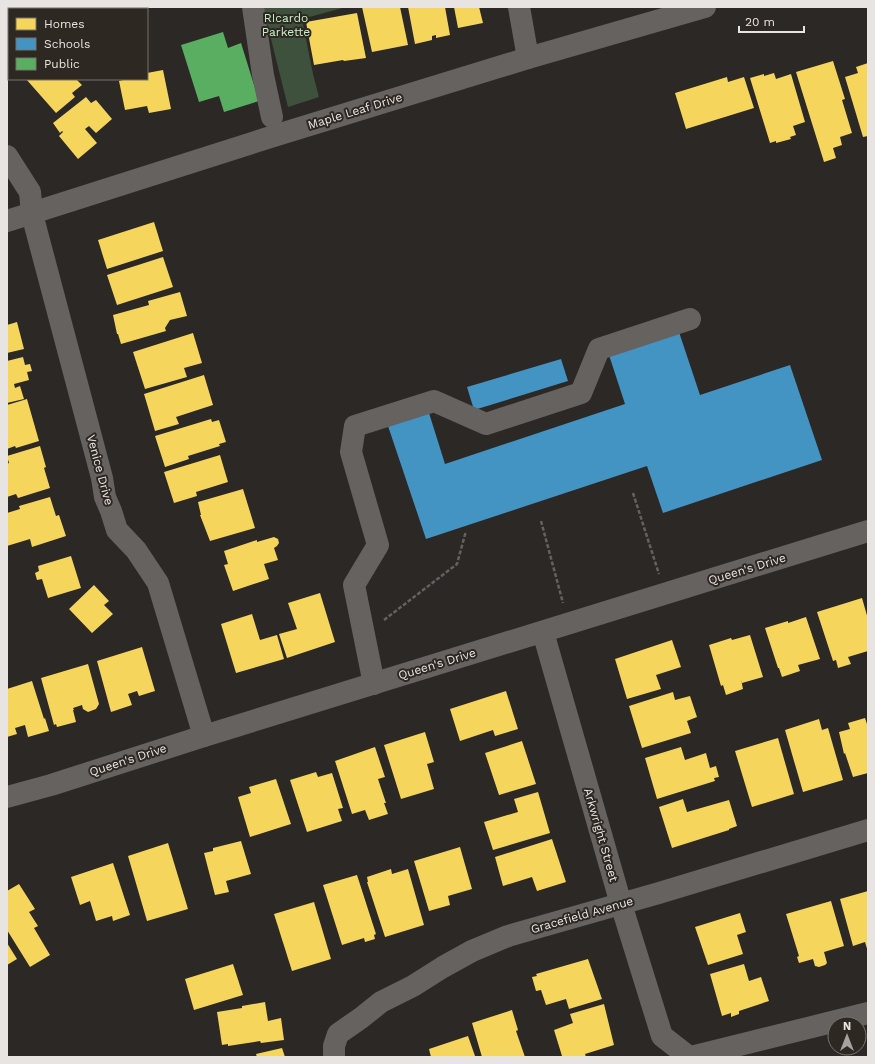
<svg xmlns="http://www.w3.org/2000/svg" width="875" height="1064" viewBox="0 0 875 1064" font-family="'Work Sans',sans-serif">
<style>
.green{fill:#3e513d}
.homes{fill:#f6d55c}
.schools{fill:#4393c3}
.public{fill:#5aae61}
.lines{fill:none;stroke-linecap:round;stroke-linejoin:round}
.path{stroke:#646260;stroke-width:2.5;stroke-dasharray:4 2;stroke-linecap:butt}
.minor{stroke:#656260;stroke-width:22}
.labels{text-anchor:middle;stroke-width:4;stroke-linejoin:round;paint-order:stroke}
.park-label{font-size:12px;fill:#c5f2c5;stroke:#2e2823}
.street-label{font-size:12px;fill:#e8e4e1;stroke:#2e2823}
</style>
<rect width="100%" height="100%" fill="#2b2826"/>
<path class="green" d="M263,7H346L302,19L313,74L319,97L288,107Z"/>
<g class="homes">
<path d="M7,7H28L30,9H9V23L7,24Z"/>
<path d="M47,7H52L53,9H43Z"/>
<path d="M362,7H400L408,45L372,52Z"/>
<path d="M408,7H445L450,35L436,38V35L432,36V40L415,44Z"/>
<path d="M454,7H479L483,23L458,28Z"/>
<path d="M357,13L366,58L344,61L343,60L314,65L306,22Z"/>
<path d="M9,30V51L7,47V31Z"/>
<path d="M833,61L845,99L842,100L852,133L840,137L842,145L833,148L836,158L824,162L796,72Z"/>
<path d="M868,63V136L863,137L845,77L858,73L856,67Z"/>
<path d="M163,70L171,109L149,113L147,106L125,110L119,81L127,79H147V73Z"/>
<path d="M774,73L776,79L791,74L805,122L793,126L796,135L790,137L791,139L776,143V141L770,143L750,78L764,74V76Z"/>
<path d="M727,77L728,82L744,77L754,108L686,129L675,93Z"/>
<path d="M26,79H76L82,85L72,93L75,97L56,113Z"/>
<path d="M86,97L91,103L96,100L112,119L96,133L89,126L85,129L97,143L78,159L59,136L63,132L62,131L60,133L53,123Z"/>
<path d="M154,222L163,251L107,269L98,240Z"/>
<path d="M163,257L173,287L117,305L107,275Z"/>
<path d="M180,292L187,316L170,320L165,328L166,331L121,344L118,334H117L113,315L149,305L148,301Z"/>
<path d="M17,322L24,349L7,353V325Z"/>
<path d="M193,333L202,363L184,368L187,377L145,389L133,352Z"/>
<path d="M23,357L25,365L30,364L32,371L27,372L29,380L14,384L15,388L20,386L24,399L7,403V361Z"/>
<path d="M204,375L213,405L176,417L179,424L155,431L144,394Z"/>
<path d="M27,399L39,441L16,448L15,446L7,449V405Z"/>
<path d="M211,419L212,422L219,420L226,442L219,444L220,446L188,456L189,459L165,467L155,436Z"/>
<path d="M40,446L46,467L44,468L50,488L18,498L16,494L7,497V464L9,463L7,456Z"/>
<path d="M220,455L228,482L196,492L197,496L174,503L164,472Z"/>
<path d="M243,489L255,528L210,541L200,515H201L198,502Z"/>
<path d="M50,497L56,516L59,515L66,536L32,547L30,539L7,546V513L20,509L19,506Z"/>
<path d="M274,537L278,539L279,543L277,546L274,548L278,560L264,564L269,579L233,591L224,565L228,564L224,551L257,540V542Z"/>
<path d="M71,556L81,588L48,598L42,579L37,580L35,573L39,571L38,566Z"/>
<path d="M94,585L109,601L104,605L113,614L92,633L69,609Z"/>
<path d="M320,593L335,642L287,658L279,634L297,629L288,603Z"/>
<path d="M862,598L868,619V651L848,657L851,664L838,668L836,660L833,661L817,612Z"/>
<path d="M252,614L260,640L277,635L284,659L236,673L221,624Z"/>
<path d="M806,617L820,659L798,665L800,671L782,677L779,668H778L765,628L788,621V623Z"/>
<path d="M750,635L763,677L742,683L741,679L743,689L726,695L723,685L721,686L709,645L731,638L732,640Z"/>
<path d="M672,640L681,667L656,675L661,689L627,699L615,659Z"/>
<path d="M142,647L155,691L139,696L137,691L128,694L132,705L111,712L97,661Z"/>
<path d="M88,664L99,704L96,709L88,712L83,709L82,705L73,708L74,710H73L76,722L57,727L56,724L54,725L41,678Z"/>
<path d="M32,681L44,719L45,718L49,731L28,737L25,725L15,728L17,734L7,737V689Z"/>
<path d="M506,691L518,729L495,736L493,730L460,741L450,709Z"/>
<path d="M673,692L675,700L690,696L697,717L687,721L691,733L642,748L629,706Z"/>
<path d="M865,718L867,724L868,723V773L853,777L845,753L844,754L839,732L850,729L848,723Z"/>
<path d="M819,719L822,730L828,728L843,780L803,792L785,730Z"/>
<path d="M425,732L434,762L427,764L434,789L401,799L384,745Z"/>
<path d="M778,738L794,794L752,807L735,751Z"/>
<path d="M522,741L536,784L499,795L485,753Z"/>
<path d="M375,747L385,777L378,779L386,803H384L388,814L369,820L365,810L352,814L335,761Z"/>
<path d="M681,747L685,760L706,753L710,768L716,766L719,777L714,778L715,781L657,799L645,758Z"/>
<path d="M316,772L318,777L332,773L343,808L338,809L342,821L307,832L290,780Z"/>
<path d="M276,779L291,824L250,837L238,797L251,793L249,787Z"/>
<path d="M538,792L550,833L493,850L484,822L518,812L514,799Z"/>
<path d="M683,799L687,812L729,800L737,826L729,829V830L672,848L659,807Z"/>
<path d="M552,839L566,882L537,891L532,877L503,886L495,857Z"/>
<path d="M241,841L251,874L226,881L229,892L215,895L204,853L213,851V848Z"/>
<path d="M168,843L188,909L147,921L128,856Z"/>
<path d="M460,847L472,889L448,896L450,905L429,911L414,861Z"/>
<path d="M113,863L130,915L113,921L112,916L96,921L90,901L80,905L71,877Z"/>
<path d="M391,869L392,874L408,869L424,925L385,937L367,882H368L367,877Z"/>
<path d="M357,875L376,934L374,935L375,939L365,942L364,938L342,945L323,885Z"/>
<path d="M19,884L35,909L29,912L38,926L34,928L50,955L30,967L7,930V891Z"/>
<path d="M868,891V952L865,942L853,946L840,899Z"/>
<path d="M831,901L844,946L824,952L827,963L825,965L819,967L815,966L813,959L799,963L797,957L799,956L786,914Z"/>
<path d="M314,902L331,959L292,971L274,914Z"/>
<path d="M740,913L746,932L737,935L743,954L708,965L695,927Z"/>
<path d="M7,943L17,959L7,965Z"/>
<path d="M588,959L602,999L569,1009L566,999L546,1005L541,990L536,991L532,977L537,976L536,974Z"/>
<path d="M233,964L243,995L194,1010L185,979Z"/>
<path d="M744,964L749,981L761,977L769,1001L739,1011V1014L731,1017V1013L722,1016L710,974Z"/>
<path d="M265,1002L268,1021L281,1018L284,1040L261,1043L260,1041L228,1046V1044L222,1045L217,1012L242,1008V1006Z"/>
<path d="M604,1004L614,1045L585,1054L586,1057H564L563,1056H562L554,1030L573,1023L570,1014Z"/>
<path d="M512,1010L518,1030L516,1031L525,1057H482L472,1023Z"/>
<path d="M468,1036L475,1056L431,1057L429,1049Z"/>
<path d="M282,1048L285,1057H257L256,1054Z"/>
</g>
<g class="schools">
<path d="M678,329L700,395L790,365L822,460L663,513L647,466L426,539L388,426L429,413L445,464L625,404L608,352Z"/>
<path d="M561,359L568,381L474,410L467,387Z"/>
</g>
<path class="public" d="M223,32L228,48L241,43L259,101L224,112L219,96L199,102L181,45Z"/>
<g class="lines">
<g class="path">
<path d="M633,493L659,574"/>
<path d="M541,521L563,603"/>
<path d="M384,620L457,564L466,531"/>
</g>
<g class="minor">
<path d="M253,7L263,75L272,117"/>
<path d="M519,7L528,58"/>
<path d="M7,156L30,192L32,214L102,478L105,497L111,511L117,530L136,550L158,583L204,736"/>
<path d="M7,221L277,135L528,58L705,7"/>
<path d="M543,632L621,904L662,1036L689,1057"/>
<path d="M374,684L354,585L378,545L351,452L355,426L434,401L486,424L581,393L599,349L690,319"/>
<path d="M7,797L51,785L204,736L868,531"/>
<path d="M334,1057V1046L338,1034L361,1018L381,1002L413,986L443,967L472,951L508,936L659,893L868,830"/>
<path d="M691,1057L868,1013"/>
</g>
</g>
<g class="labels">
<g class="park-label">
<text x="286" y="22">RIcardo<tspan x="286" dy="14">Parkette</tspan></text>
</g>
<g class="street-label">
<text transform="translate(355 111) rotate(-17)" y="4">Maple Leaf Drive</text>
<text transform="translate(100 470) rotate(75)" y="4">Venice Drive</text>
<text transform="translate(747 569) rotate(-17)" y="4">Queen's Drive</text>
<text transform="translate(437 664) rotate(-17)" y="4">Queen's Drive</text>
<text transform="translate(128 760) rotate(-18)" y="4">Queen's Drive</text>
<text transform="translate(601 835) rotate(74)" y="4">Arkwright Street</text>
<text transform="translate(582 915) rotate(-16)" y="4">Gracefield Avenue</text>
</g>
</g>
<rect width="875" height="1064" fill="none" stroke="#e8e4e1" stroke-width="16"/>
<rect x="8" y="8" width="140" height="72" fill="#2e2823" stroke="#78736f"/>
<rect x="16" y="18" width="20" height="12" fill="#f6d55c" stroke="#78736f"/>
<text x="44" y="28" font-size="12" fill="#e8e4e1">Homes</text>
<rect x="16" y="38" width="20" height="12" fill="#4393c3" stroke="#78736f"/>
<text x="44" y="48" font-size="12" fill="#e8e4e1">Schools</text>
<rect x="16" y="58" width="20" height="12" fill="#5aae61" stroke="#78736f"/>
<text x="44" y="68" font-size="12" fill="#e8e4e1">Public</text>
<g transform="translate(847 1036)"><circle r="19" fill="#2e2823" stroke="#78736f"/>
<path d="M0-3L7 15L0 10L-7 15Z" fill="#a6a2a0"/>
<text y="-6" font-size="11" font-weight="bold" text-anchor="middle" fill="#e8e4e1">N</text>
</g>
<path d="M739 26v6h65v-6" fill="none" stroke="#e8e4e1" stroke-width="2"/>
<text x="745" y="26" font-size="12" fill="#e8e4e1" stroke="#2e2823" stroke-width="3" paint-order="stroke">20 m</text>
</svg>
